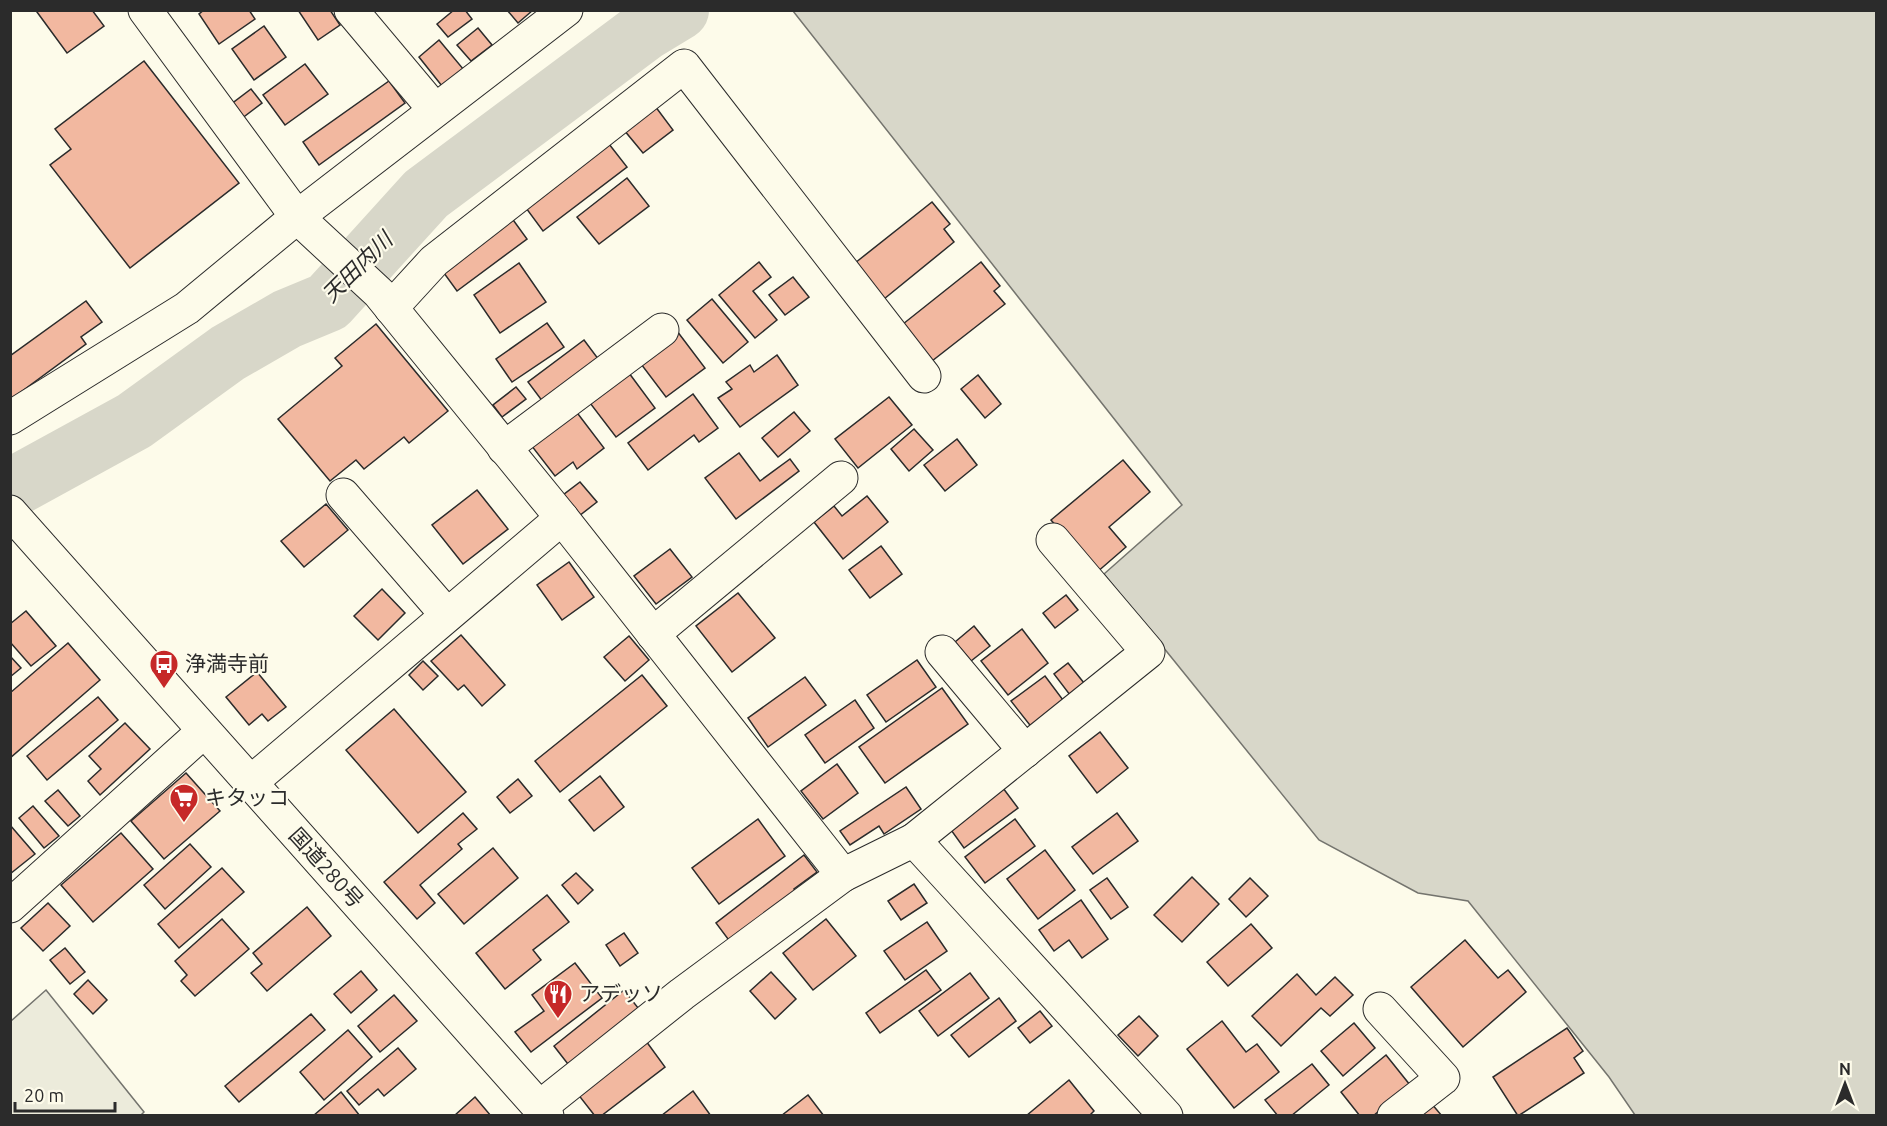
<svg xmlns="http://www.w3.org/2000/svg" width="1887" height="1126" viewBox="0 0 1887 1126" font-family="Ubuntu,'Noto Sans JP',sans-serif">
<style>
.green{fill:#ecebdb;stroke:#74746e;stroke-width:1.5}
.water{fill:#d8d7c9;stroke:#74746e;stroke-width:1.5}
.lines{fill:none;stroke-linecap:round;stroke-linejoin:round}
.river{stroke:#d8d7c9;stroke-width:60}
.building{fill:#f2b8a0;stroke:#2b2b2b;stroke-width:1.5}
.minor-casing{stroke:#2b2b2b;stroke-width:35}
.highway-casing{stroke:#2b2b2b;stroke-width:35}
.minor{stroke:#fdfbea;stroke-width:33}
.highway{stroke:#fdfbea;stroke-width:33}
.labels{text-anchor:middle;stroke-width:4.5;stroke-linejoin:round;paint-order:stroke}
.poi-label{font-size:21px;fill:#2b2b2b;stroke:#fdfbea;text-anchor:start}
.street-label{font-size:21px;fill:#2b2b2b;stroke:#fdfbea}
.water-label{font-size:22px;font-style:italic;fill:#2b2b2b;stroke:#fdfbea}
</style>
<rect width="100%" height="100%" fill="#fdfbea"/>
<path class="green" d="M46,990L144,1112L141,1115H11V1021Z"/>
<path class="water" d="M793,11H1876V1115H1635L1609,1077L1468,901L1418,893L1319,840L1104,574L1182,505Z"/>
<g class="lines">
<path class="river" d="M10,489L134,421L228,353L287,319L328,302L426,194L646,30L679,10"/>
</g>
<g class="building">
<path d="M39,10H92L104,26L67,53L37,12Z"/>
<path d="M204,10H249L255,19L219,44L199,14Z"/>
<path d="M298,10H330L340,25L318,40Z"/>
<path d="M454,10H465L472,19L448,37L437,24Z"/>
<path d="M507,10H533L518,23Z"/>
<path d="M264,26L286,57L254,80L232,49Z"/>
<path d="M478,28L492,45L471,61L457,45Z"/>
<path d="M439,40L464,70L442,86L419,57Z"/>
<path d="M144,61L239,183L130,268L50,165L71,149L55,129Z"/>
<path d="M305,64L328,94L285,125L263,95Z"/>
<path d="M389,81L405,103L319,165L303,142Z"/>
<path d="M251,89L262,103L241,119L230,105Z"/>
<path d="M655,106L673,130L643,153L624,130Z"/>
<path d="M609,144L627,167L543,231L526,208Z"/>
<path d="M627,178L649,206L599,244L577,217Z"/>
<path d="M932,202L950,224L944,229L954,242L884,299L855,263Z"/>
<path d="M511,217L527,239L457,291L441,269Z"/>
<path d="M759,262L771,277L753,291L777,320L755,338L719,295Z"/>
<path d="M981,262L1000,286L994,291L1005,304L932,361L903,324Z"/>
<path d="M519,263L546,302L500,333L474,295Z"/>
<path d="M793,277L809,297L785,315L769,295Z"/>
<path d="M712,299L748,342L723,363L687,320Z"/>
<path d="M86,301L102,322L81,337L86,344L10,400V356Z"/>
<path d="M547,323L564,347L512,382L496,359Z"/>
<path d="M376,324L448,411L409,443L404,437L364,469L356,460L330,481L278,419L342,366L335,358Z"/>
<path d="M677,331L705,368L666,397L638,360Z"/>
<path d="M584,340L602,364L546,406L528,382Z"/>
<path d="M777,355L798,385L740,427L718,398L732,389L726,382L750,365L754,372Z"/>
<path d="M629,373L655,408L616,437L590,403Z"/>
<path d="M978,375L1001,404L985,418L961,389Z"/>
<path d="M516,387L526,399L502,417L493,405Z"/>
<path d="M693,394L718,428L699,442L694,435L648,470L628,443Z"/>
<path d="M889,397L912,425L858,468L835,439Z"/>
<path d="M575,410L604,448L577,469L573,462L555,476L531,445Z"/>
<path d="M794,412L810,431L778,457L762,438Z"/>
<path d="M914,429L933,450L909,471L891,449Z"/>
<path d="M957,439L977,465L945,491L924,465Z"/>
<path d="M739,453L760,481L790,459L799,471L736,519L705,478Z"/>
<path d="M1123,460L1150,492L1109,527L1126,547L1096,573L1051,520Z"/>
<path d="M580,482L597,502L579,516L563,495Z"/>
<path d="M477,490L508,529L463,564L432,525Z"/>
<path d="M867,496L888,522L843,559L814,522L834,506L842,516Z"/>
<path d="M326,504L348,530L304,567L281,541Z"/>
<path d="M881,546L902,574L870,598L849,570Z"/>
<path d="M670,549L692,577L656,604L634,576Z"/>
<path d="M569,562L594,597L562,620L537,585Z"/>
<path d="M382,589L405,613L378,640L354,616Z"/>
<path d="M738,593L775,638L732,672L696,626Z"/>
<path d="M1066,595L1078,610L1055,628L1043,613Z"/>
<path d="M26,611L56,646L31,666L10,642V624Z"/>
<path d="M974,626L990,646L971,661L955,642Z"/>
<path d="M1022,629L1048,663L1008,695L981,661Z"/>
<path d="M461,635L505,685L482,706L464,685L458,690L431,661Z"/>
<path d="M629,636L649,660L625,681L604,657Z"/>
<path d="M68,643L100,680L10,758V693Z"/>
<path d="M10,656L21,668L10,677Z"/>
<path d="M917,660L936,687L886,722L867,695Z"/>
<path d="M423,661L438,676L423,690L409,675Z"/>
<path d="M1068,663L1084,683L1070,695L1054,674Z"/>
<path d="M257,672L286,707L268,721L262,714L249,725L226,697Z"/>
<path d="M642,675L667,706L560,792L535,761Z"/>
<path d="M1045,676L1066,704L1033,729L1011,701Z"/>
<path d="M805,677L826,705L768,747L748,718Z"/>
<path d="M942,688L968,724L885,783L859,747Z"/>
<path d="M98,697L118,720L47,780L27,756Z"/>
<path d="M855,700L874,728L825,763L805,735Z"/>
<path d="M394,709L466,792L418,833L346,750Z"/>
<path d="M125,723L150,749L100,795L88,781L101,769L89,756Z"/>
<path d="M1100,732L1128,768L1097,793L1069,756Z"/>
<path d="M837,764L858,793L823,819L801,791Z"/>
<path d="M186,773L220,811L164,859L131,821Z"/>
<path d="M600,776L624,807L594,831L569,800Z"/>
<path d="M518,779L532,796L510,813L497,797Z"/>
<path d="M1000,784L1018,808L964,848L946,823Z"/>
<path d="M906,787L921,809L884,834L879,826L850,845L840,831Z"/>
<path d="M58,790L80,816L68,826L45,801Z"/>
<path d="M33,806L59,836L44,848L19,818Z"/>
<path d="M463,813L477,829L458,844L462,849L420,885L435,903L417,919L384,882Z"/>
<path d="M1117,813L1138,841L1093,874L1072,847Z"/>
<path d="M758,819L785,856L719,904L692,868Z"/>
<path d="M1015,819L1035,846L985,883L965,857Z"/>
<path d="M10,825L35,854L10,874Z"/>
<path d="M121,833L153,869L93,922L61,885Z"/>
<path d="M190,844L211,867L165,909L144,885Z"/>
<path d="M493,848L518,878L464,924L438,894Z"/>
<path d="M1045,850L1075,890L1038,919L1007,879Z"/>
<path d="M804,855L817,872L794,889L800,898L734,947L716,923Z"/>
<path d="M222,868L244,892L179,948L158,924Z"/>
<path d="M576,873L593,890L578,904L562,885Z"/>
<path d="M1192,877L1219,904L1182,942L1154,915Z"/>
<path d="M1107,878L1128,907L1111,919L1090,890Z"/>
<path d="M1250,878L1268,896L1246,917L1229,899Z"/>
<path d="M914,884L927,903L901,920L888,901Z"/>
<path d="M547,895L569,922L533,950L541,960L505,989L476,953Z"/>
<path d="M1081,900L1108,939L1082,958L1069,940L1054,951L1039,930Z"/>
<path d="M48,903L70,926L43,951L21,928Z"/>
<path d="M307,907L331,936L267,991L251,973L262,964L253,953Z"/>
<path d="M222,919L249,949L195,996L181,981L187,975L175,961Z"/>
<path d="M826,919L856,956L813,990L783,953Z"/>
<path d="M927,922L947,951L905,980L884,951Z"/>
<path d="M1251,924L1272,948L1228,986L1207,962Z"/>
<path d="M624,933L638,953L620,966L606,945Z"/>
<path d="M1465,940L1498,978L1508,970L1526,992L1463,1047L1411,987Z"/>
<path d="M65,948L85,972L70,984L50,960Z"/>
<path d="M575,963L602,998L531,1052L515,1032L544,1011L532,995Z"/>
<path d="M926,970L941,990L880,1033L866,1013Z"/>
<path d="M361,971L377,990L351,1013L334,994Z"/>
<path d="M771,972L796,999L775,1019L750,991Z"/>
<path d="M970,973L989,998L938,1036L919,1011Z"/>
<path d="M1297,974L1316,995L1335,977L1353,995L1330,1016L1321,1008L1281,1046L1252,1016Z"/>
<path d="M88,980L107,1000L93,1014L74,994Z"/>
<path d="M624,990L642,1013L571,1068L554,1046Z"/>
<path d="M394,995L417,1021L380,1052L358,1026Z"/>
<path d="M999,998L1016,1021L969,1057L951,1035Z"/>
<path d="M1040,1011L1052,1026L1030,1043L1018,1028Z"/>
<path d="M311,1014L325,1030L239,1102L225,1086Z"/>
<path d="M1139,1016L1158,1036L1138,1056L1118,1035Z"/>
<path d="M1222,1021L1246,1052L1257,1044L1279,1072L1234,1108L1187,1049Z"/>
<path d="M1354,1023L1375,1048L1343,1076L1321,1051Z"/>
<path d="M1567,1028L1583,1051L1574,1058L1584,1073L1518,1116L1493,1077Z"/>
<path d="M348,1030L372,1057L324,1100L300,1072Z"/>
<path d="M646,1041L665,1067L601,1116H595L577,1093Z"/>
<path d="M398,1048L416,1069L384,1096L378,1089L359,1105L347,1091Z"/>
<path d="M1386,1055L1410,1085L1373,1116H1360L1341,1092Z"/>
<path d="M1312,1064L1329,1085L1291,1116H1278L1265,1100Z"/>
<path d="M1069,1080L1094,1111L1089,1116H1026Z"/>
<path d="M693,1091L711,1116H661Z"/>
<path d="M341,1092L360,1116H313Z"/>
<path d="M808,1095L824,1116H781Z"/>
<path d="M475,1097L491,1116H454Z"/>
<path d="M1431,1103L1442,1116H1417Z"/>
</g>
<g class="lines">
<g class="minor-casing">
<g id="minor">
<path d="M145,10L297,217L379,293L562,518L843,875L914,840L1166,1116"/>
<path d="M351,10L435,110"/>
<path d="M391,308L434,261L684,66L924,376"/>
<path d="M10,418L187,308L297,217L566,10"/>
<path d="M504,448L662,330"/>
<path d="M343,495L447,615"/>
<path d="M653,634L841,478"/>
<path d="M942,652L1025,751"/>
<path d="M250,783L562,518"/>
<path d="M914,840L1148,652L1053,540"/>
<path d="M10,906L204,731"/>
<path d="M1380,1009L1443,1078L1394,1116"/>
<path d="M540,1107L682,994L843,875"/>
</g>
</g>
<g class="highway-casing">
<path id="highway" d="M10,512L547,1116"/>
</g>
<use href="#minor" class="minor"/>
<use href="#highway" class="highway"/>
</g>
<defs>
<g id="bus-pin" transform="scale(1.5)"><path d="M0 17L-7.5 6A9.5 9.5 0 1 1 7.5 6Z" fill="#c62828" stroke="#fdfbea"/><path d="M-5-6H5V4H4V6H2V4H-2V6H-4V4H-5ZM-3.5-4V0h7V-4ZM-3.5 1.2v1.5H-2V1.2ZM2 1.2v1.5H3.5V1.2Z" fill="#fff"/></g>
<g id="supermarket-pin" transform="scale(1.5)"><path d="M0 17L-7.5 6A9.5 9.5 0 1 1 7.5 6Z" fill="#c62828" stroke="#fdfbea"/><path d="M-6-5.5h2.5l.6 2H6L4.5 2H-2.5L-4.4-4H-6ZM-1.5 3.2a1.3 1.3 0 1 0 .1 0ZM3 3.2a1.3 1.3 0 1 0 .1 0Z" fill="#fff"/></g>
<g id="restaurant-pin" transform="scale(1.5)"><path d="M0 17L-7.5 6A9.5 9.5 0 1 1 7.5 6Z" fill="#c62828" stroke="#fdfbea"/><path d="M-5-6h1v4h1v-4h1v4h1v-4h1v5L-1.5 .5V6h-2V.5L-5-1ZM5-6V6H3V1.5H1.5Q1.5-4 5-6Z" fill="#fff"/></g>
</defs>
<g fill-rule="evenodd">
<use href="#bus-pin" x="164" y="664"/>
<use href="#supermarket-pin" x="184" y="798"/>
<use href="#restaurant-pin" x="558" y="994"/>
</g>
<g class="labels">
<g class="poi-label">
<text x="185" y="671">浄満寺前</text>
<text x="205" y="805">キタッコ</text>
<text x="579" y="1001">アデッソ</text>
</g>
<g class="street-label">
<text transform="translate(326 868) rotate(48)" y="7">国道280号</text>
</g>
<g class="water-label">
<text transform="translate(357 267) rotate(-45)" y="8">天田内川</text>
</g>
</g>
<rect width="1887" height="1126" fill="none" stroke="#2b2b2b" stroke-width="24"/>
<g transform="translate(1845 1084)" stroke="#fdfbea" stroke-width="4.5" paint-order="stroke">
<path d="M0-4.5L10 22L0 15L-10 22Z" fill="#2b2b2b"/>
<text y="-9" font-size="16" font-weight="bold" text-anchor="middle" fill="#2b2b2b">N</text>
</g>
<path d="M15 1102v9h100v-9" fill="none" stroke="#2b2b2b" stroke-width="3"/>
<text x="24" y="1102" font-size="18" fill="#2b2b2b" stroke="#fdfbea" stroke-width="4.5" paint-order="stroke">20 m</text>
</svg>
